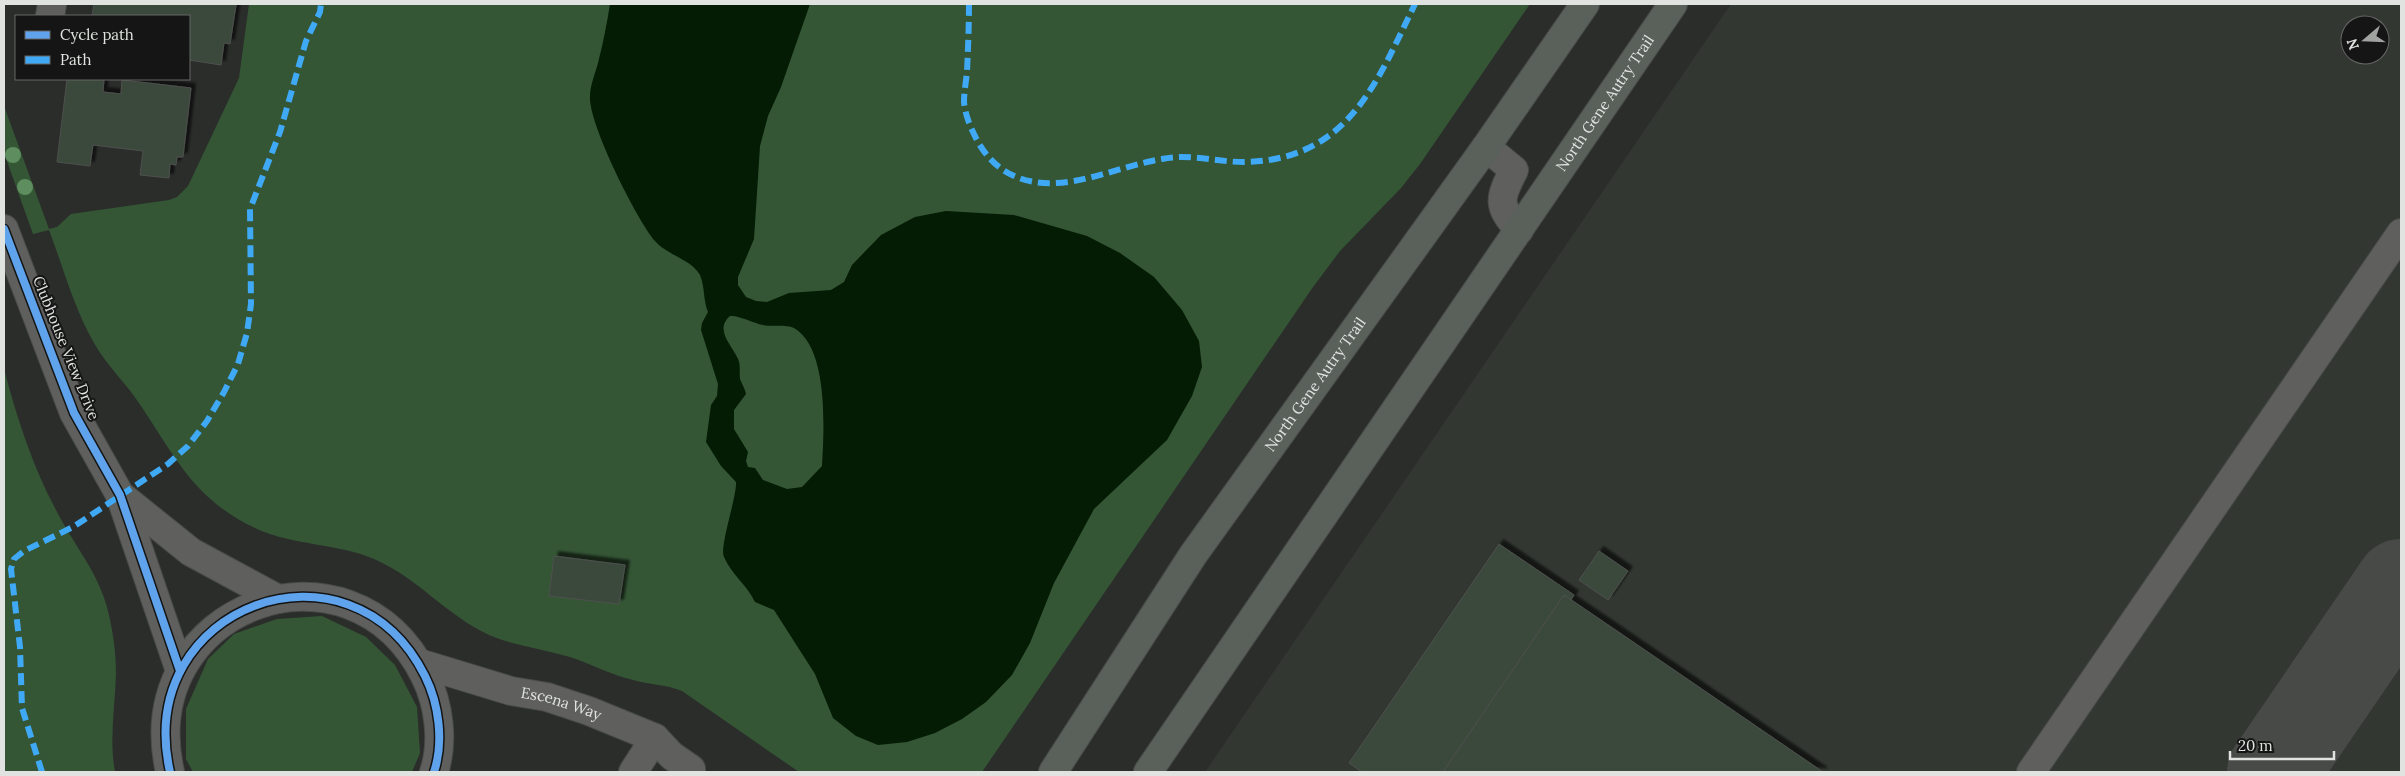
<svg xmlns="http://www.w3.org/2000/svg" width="2405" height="776" viewBox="0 0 2405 776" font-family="Lora,serif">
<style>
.built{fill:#323831;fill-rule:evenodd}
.green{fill:#345635}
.water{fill:#041b04;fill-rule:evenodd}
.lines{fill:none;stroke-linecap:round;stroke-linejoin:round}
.taxiway{stroke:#484a48;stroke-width:92}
.building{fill:#3b483d;stroke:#4e504e;filter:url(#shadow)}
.minor-casing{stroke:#494b49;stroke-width:30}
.major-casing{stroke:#494b49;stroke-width:30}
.minor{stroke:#5f605e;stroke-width:28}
.major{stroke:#5a605a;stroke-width:28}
.quiet{stroke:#3fa9f5;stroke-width:6;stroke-dasharray:12 6;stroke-linecap:butt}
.cycleway-casing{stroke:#141514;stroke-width:11}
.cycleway{stroke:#60a3ed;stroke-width:8}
.tree{fill:#5e8e5f}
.labels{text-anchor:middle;stroke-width:4;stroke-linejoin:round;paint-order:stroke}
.street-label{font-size:15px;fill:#e0e3e0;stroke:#141514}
</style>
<defs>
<filter id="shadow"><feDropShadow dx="4.5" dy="-4.5" stdDeviation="1" flood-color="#0009"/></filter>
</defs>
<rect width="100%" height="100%" fill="#2b2d2b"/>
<path class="built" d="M1731,4H2401V772H1205ZM2350,25H2380V55H2350Z"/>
<g class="green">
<path d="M249,4H1530L1420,164L1401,188L1340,251L1313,287L982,772H799L682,691C665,684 649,685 633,680C611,675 591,664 570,657C543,649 515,646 489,635C446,615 418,578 374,559C337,543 295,546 257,529C195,500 177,460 141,406C127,384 107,366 94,343C74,308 63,267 49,230L33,234L4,153V106L49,229L57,227L71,214L169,200L177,197L188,186L239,78Z"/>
<path d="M4,369C17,418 32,465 56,510C73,544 99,573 108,611C113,631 116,653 116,674C115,707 109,739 115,772H4Z"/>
<path d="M322,616L366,637L395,665L417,707L420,753L412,772H193L186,759V709L208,659L234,634L277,619Z"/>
</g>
<path class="water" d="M610,4H810L781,87L768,116L760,146L754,239L738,277V285L746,297L756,301L767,302L789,293L831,290L844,282L852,265L881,235L915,217L946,211L1014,215L1087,236L1120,253L1154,277L1182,310L1199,341L1202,367L1192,396L1167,440L1094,509L1054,583L1030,643L1012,675L986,702L962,719L935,733L907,742L878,745L856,736L833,718L815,674L774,610L755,602C747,585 732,575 724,557C719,547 737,497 736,482L721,466L706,442L711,405L717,396L718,384L701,330L702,323L708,312C703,300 705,287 700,275C691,259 667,255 655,241C637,220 588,123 590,96C590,86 595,74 598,63C603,43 607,24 610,4ZM730,316C739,315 753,323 763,325C772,327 786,324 794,328C829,348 824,431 822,466L802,487L787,489L763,480L755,468L748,467L746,461L748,452L734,429V410L746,394C745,389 742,384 740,379C739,372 741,366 738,359C732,345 714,330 730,316Z"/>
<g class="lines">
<path class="taxiway" d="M2273,772L2401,585"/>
</g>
<g class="building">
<path d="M94,4H232L236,5L230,44L224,43L221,65L189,60V16H92Z"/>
<path d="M67,79H104L103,92L121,94L122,80L191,88L183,157H177L176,165L170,164L169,178L140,175L143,151L93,145L90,166L57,162Z"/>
<path d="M1499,544L1574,595L1571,600L1564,595L1443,772H1362L1349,763Z"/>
<path d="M1599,551L1628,571L1608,600L1579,580Z"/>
<path d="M554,556L625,565L619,604L549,596Z"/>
<path d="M1564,595L1617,631L1823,772H1443Z"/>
</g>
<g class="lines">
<g class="minor-casing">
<g id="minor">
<path d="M50,16L52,4"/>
<path d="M1486,147L1514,170C1499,199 1497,205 1519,230"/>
<path d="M4,229L74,413L120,495L180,671"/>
<path d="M120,495L191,552L278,599"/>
<path id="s1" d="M419,663L511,691L547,697L589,711L655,738L672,756L691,769"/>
<path d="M170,772C132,605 351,527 425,676C439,704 444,742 434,772"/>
<path d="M633,772L655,738"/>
<path d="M2031,772L2401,233"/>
</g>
</g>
<g class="major-casing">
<g id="major">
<path id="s2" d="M1053,772L1193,555L1486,147L1585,4"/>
<path id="s3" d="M1148,772L1673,4"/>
</g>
</g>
<use href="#minor" class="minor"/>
<use href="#major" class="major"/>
<g class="quiet">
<path d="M969,4C969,26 968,49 967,72C966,82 964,92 964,102C965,113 969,124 974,134C993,176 1030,189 1074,181C1103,176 1132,164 1162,159C1190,153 1220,163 1248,162C1349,158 1377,82 1415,4"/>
<path d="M42,772L22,708L20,647L11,569L14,559L24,551L73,527L168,464L188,446L207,421L224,392L238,364L247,333L251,304L250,209L280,132L306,41L320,12L321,4"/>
</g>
<g class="cycleway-casing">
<g id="cycleway">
<path d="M4,229L74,413L120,495L180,671"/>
<path d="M170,772C132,605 351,527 425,676C439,704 444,742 434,772"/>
</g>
</g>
<use href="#cycleway" class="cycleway"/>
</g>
<g class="tree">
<circle cx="13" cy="155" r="8"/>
<circle cx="25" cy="187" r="8"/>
</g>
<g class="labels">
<g class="street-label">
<text dy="5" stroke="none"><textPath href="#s3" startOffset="810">North Gene Autry Trail</textPath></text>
<text transform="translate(66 348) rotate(68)" y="5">Clubhouse View Drive</text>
<text dy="5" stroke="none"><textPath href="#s2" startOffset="468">North Gene Autry Trail</textPath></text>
<text dy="5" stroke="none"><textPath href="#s1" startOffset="148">Escena Way</textPath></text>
</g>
</g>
<rect width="2405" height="776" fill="none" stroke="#e0e3e0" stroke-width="10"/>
<rect x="15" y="15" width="175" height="65" fill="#141514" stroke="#666766"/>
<rect x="25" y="31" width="25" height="8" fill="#60a3ed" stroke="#666766"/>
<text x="60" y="40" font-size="15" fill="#e0e3e0">Cycle path</text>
<rect x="25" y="56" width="25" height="8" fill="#3fa9f5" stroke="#666766"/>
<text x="60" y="65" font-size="15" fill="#e0e3e0">Path</text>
<g transform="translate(2365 40) rotate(251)"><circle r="24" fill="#141514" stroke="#666766"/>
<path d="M0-4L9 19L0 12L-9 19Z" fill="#a1a3a1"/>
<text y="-8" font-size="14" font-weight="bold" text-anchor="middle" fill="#e0e3e0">N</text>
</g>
<path d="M2230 751v8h104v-8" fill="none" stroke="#e0e3e0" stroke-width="2.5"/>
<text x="2238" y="751" font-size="15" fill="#e0e3e0" stroke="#141514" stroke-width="4" paint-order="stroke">20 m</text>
</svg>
